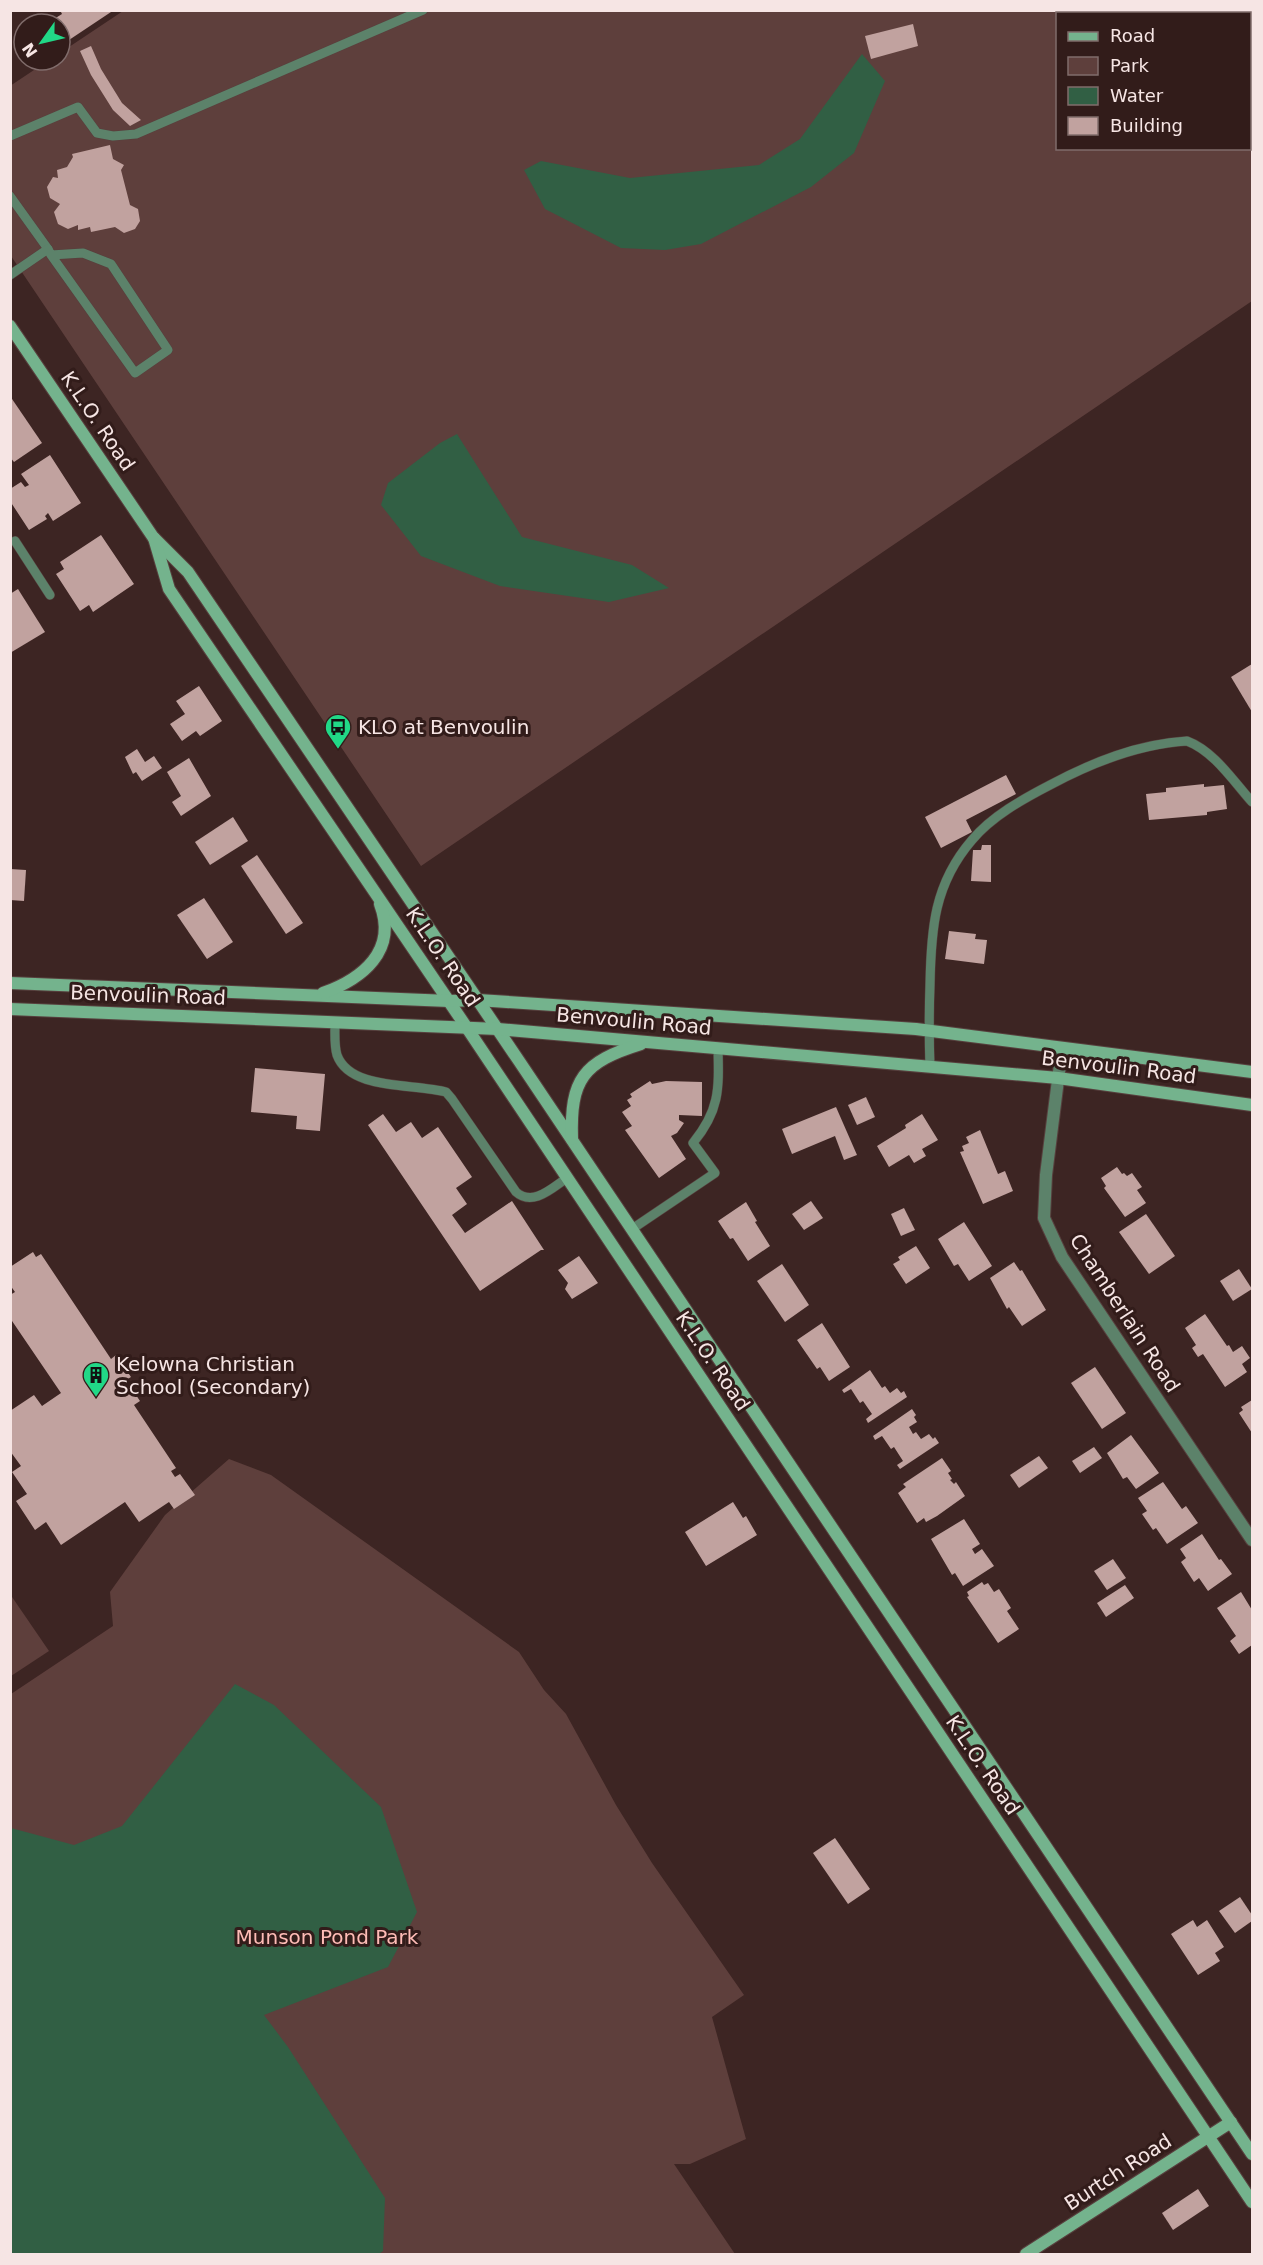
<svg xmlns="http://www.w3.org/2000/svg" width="1263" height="2265" viewBox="0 0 1263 2265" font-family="'DejaVu Sans',sans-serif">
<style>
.green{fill:#5e3f3c;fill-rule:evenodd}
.water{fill:#315f44}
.building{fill:#c1a29f}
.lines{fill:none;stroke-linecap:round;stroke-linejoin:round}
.service-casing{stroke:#57403e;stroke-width:10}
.minor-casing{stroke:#57403e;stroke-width:14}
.secondary-casing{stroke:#57403e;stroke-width:14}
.service{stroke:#5c826a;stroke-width:9}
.minor{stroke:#5c826a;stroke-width:12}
.secondary{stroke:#74b38d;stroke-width:12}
.labels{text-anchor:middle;stroke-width:6;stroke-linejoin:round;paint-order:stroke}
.street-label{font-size:20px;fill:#f6e5e4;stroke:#321c1a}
.poi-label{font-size:20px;fill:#f6e5e4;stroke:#321c1a;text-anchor:start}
.park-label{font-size:20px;fill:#febcb6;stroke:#321c1a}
</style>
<rect width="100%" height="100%" fill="#3d2523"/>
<g class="green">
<path d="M123,11H1252V301L421,866L11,256L10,86L49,60H60V53ZM1058,14H1250V148H1058Z"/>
<path d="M229,1459L271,1475L519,1652L544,1690L566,1714L616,1805L652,1863L744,1995L712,2017L746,2139L690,2164H674L735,2254H11V1694L113,1626L110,1592L165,1515Z"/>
<path d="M10,1594L49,1651L11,1676H10Z"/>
</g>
<g class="water">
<path d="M862,54L885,81L854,153L811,187L701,244L665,250L621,248L545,209L524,170L541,161L630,178L759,165L800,139Z"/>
<path d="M457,434L522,537L632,565L669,588L609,602L500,586L421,556L381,505L388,483L440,443Z"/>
<path d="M235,1684L274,1705L381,1807L417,1912L388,1967L264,2015L288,2047L385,2198L383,2251L379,2254H11V1828L74,1845L122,1826Z"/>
</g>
<g class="building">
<path d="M60,10H114L60,46V24H46L62,14Z"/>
<path d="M913,24L918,46L871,59L865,36Z"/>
<path d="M91,46L101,69L122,103L141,120L130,126L113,110L91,75L80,51Z"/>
<path d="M110,145L113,159L124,165L121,170L130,205L138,209L140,221L135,229L124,233L115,227L91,232L90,227L78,230V225L68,229L58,224L54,212L60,204L50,198L47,187L53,177L58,178L57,170L67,167L73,157L72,154Z"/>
<path d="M10,396L42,443L14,462L10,457Z"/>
<path d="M50,455L81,503L53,521L48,513L45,516L47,519L29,530L10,501V489L21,482L25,487L29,485L21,474Z"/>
<path d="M101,535L134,584L93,612L89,605L80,611L56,574L64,569L60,562Z"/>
<path d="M18,589L45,632L10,653V594Z"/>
<path d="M1252,664V712L1231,677Z"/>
<path d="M199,686L222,721L200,736L196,731L182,741L170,724L185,714L176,701Z"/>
<path d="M137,749L145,762L154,756L162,768L142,781L136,772L133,774L125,757Z"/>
<path d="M189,758L211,796L181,816L172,802L181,796L167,772Z"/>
<path d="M1006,775L1016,794L966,820L972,832L941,848L925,817Z"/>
<path d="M1204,784V787L1224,785L1227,809L1207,812V815L1149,820L1146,794L1166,792V788Z"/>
<path d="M233,817L248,841L210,865L195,842Z"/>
<path d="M982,845H991V882L971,881L973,850H981Z"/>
<path d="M257,855L303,923L286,934L241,866Z"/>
<path d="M10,869L26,870L24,901L10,900Z"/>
<path d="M204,898L233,942L207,959L177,915Z"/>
<path d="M949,931L976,934L975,939L987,940L984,964L945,959Z"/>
<path d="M255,1068L325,1074L320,1131L296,1129L297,1116L251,1112Z"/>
<path d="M650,1081L652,1084L666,1081L702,1082V1116L679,1115V1120L684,1123L677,1133L671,1136L686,1159L659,1178L625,1130L632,1126L622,1112L631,1106L627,1100L632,1097L630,1094Z"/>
<path d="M866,1097L875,1117L857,1125L848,1105Z"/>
<path d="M836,1107L857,1155L844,1160L835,1136L792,1154L782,1129Z"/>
<path d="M383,1114L396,1132L411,1122L422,1138L438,1127L472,1177L456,1188L467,1204L452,1215L465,1233L512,1201L544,1250H541L480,1291L368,1125Z"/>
<path d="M922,1114L938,1140L922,1149L926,1156L914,1163L909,1155L889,1167L877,1146L906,1128L905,1125Z"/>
<path d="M980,1130L998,1174L1005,1171L1013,1191L983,1204L960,1152L964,1151L962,1146L969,1143L966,1137Z"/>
<path d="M1117,1167L1122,1174L1124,1173L1127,1176L1132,1173L1142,1187L1137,1190L1146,1203L1125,1217L1104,1188L1106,1186L1101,1178Z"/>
<path d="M811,1201L823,1218L804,1230L792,1214Z"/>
<path d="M746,1202L757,1221L755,1222L770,1246L748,1261L733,1238L730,1239L718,1221Z"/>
<path d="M904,1208L915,1230L901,1236L891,1214Z"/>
<path d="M1146,1214L1175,1256L1149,1274L1119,1232Z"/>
<path d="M964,1222L992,1266L969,1281L958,1264L954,1266L938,1239Z"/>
<path d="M916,1246L930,1268L906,1284L893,1264L900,1260L898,1257Z"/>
<path d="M33,1252L36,1257L41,1254L111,1359L116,1355L131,1377L126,1380L140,1401L134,1405L176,1468L171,1471L175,1477L180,1474L195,1495L174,1509L169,1502L139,1522L125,1502L61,1545L46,1522L35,1530L16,1501L27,1494L12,1472L21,1466L10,1451V1411L34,1395L42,1406L61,1393L10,1318V1295L15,1292L10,1285V1267Z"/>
<path d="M579,1256L598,1283L572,1299L565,1289L568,1283L558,1270Z"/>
<path d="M1014,1262L1020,1271L1022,1270L1046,1310L1022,1326L1009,1307L1007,1309L990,1278Z"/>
<path d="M782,1264L809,1305L785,1322L757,1281Z"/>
<path d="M1239,1269L1252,1289L1233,1301L1220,1281Z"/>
<path d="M1205,1314L1227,1346L1229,1345L1233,1352L1242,1346L1250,1358L1242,1364L1247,1372L1225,1387L1203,1354L1198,1357L1192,1348L1196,1345L1185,1328Z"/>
<path d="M822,1323L850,1367L829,1381L820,1367L817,1369L797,1340Z"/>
<path d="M1095,1367L1126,1413L1102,1429L1071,1383Z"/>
<path d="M870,1370L882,1388L885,1386L890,1393L897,1388L901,1393L904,1391L907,1397L868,1423L866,1419L872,1414L863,1401L860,1403L851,1389L844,1393L842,1390Z"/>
<path d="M1252,1400V1433L1239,1413L1243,1410L1241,1407Z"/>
<path d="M912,1409L916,1415L914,1417L917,1422L909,1427L913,1434L916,1432L921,1439L929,1434L933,1439L935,1437L939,1443L900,1469L897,1465L903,1461L894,1447L891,1449L882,1436L875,1440L873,1436Z"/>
<path d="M1131,1435L1159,1473L1136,1489L1127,1477L1123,1479L1107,1453Z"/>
<path d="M1094,1447L1102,1458L1080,1473L1072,1461Z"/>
<path d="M1039,1456L1048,1468L1019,1488L1010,1475Z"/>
<path d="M942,1458L951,1471L948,1473L952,1479L950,1480L954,1484L956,1482L965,1496L937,1516L926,1522L924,1518L917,1523L898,1493L906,1487L903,1484Z"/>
<path d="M1163,1482L1182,1509L1186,1506L1198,1523L1167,1544L1156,1528L1153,1530L1142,1514L1147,1511L1138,1498Z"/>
<path d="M733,1502L743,1518L746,1516L757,1535L706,1566L685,1532Z"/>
<path d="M964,1519L980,1544L972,1549L975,1554L982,1549L994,1566L963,1586L955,1573L952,1575L931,1539Z"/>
<path d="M1202,1534L1219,1560L1221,1559L1232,1574L1208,1591L1199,1578L1194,1582L1181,1562L1186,1558L1180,1549Z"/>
<path d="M1113,1559L1126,1578L1107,1590L1094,1571Z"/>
<path d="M982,1582L984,1585L988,1583L994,1592L999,1589L1011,1608L1007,1611L1019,1629L998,1643L967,1597L969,1596L967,1592Z"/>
<path d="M1125,1585L1134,1598L1106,1617L1097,1603Z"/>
<path d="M1241,1592L1252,1610V1645L1239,1654L1230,1641L1236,1636L1217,1608Z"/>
<path d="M835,1838L870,1889L848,1904L813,1853Z"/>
<path d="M1240,1897L1252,1915V1921L1235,1933L1219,1911Z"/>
<path d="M1193,1920L1197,1927L1207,1920L1224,1947L1215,1953L1220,1961L1198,1975L1171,1934Z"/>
<path d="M1198,2189L1209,2206L1173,2230L1162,2213Z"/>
</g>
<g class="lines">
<g class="service-casing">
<g id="service">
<path d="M10,136L78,107L97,133L113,136L136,134L423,10"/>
<path d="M10,196L48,249"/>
<path d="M10,275L48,249L51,255L135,373L168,350L111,264L83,253L51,255"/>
<path d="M15,541L50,595"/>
<path d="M335,1022C335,1033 334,1045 337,1055C350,1091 415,1083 446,1092L452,1099L516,1192C533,1207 552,1188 567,1178"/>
<path d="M930,1067C929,1039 929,1012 930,985C931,929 934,884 972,840C992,816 1023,799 1050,785C1093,762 1138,744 1187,741C1214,751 1234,782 1252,802"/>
<path d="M632,1229L715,1173L693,1143C720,1110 719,1089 718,1048"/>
</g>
</g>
<g class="minor-casing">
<path id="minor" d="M1062,1048L1046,1175L1044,1218L1062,1257L1252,1540"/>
</g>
<g class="secondary-casing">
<g id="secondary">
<path d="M10,326L153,537L188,572L519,1061L1252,2154"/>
<path d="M154,538L169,589L467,1028L1252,2202"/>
<path d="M10,983L449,1001L478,1000L916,1029L1252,1072"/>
<path d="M323,993C362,979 398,951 380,904"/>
<path d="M10,1009L498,1029L1058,1078L1252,1105"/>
<path d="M572,1139C570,1079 583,1062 641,1044"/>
<path d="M1026,2254L1231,2122"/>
</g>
</g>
<use href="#service" class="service"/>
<use href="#minor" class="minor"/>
<use href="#secondary" class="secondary"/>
</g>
<defs>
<g id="bus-pin" transform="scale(1.35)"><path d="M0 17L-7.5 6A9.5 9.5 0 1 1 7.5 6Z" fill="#21d887" stroke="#321c1a"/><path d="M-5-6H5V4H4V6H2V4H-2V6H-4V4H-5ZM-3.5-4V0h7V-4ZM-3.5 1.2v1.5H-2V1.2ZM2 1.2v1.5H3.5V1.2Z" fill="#111"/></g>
<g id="building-pin" transform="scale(1.35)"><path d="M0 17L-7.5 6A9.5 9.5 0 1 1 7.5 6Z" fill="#21d887" stroke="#321c1a"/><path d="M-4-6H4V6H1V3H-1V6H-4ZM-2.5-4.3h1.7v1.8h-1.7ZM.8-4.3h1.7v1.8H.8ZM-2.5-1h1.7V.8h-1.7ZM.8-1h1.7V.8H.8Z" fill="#111"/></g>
</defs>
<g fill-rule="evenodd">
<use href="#bus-pin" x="338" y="727"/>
<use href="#building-pin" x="96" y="1375"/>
</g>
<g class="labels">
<g class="street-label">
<text transform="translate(98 421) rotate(56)" y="7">K.L.O. Road</text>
<text transform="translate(443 957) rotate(56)" y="7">K.L.O. Road</text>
<text transform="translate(148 995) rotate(2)" y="7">Benvoulin Road</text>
<text transform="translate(634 1021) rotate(5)" y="7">Benvoulin Road</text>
<text transform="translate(1119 1067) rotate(7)" y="7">Benvoulin Road</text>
<text transform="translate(1125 1313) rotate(57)" y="7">Chamberlain Road</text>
<text transform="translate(713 1361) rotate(56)" y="7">K.L.O. Road</text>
<text transform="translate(983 1765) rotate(56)" y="7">K.L.O. Road</text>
<text transform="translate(1118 2172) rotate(-33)" y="7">Burtch Road</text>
</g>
<g class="poi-label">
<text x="358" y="734">KLO at Benvoulin</text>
<text x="116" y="1371">Kelowna Christian<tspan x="116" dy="23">School (Secondary)</tspan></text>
</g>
<g class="park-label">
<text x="327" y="1944">Munson Pond Park</text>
</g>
</g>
<rect width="1263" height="2265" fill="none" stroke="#f6e5e4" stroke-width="24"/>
<rect x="1056" y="12" width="195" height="138" fill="#321c1a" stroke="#806c6b" stroke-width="1.5"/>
<rect x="1068" y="32" width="30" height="9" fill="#74b38d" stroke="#806c6b" stroke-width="1.5"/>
<text x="1110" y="42" font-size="18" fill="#f6e5e4">Road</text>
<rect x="1068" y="57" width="30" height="18" fill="#5e3f3c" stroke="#806c6b" stroke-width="1.5"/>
<text x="1110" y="72" font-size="18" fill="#f6e5e4">Park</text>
<rect x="1068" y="87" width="30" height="18" fill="#315f44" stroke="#806c6b" stroke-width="1.5"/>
<text x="1110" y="102" font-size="18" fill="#f6e5e4">Water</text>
<rect x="1068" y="117" width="30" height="18" fill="#c1a29f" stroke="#806c6b" stroke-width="1.5"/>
<text x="1110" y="132" font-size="18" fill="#f6e5e4">Building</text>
<g transform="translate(42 42) rotate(236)"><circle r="28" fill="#321c1a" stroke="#806c6b" stroke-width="1.5"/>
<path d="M0-4.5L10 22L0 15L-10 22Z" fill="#21d887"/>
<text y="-9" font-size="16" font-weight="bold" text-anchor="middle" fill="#f6e5e4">N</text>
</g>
</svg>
